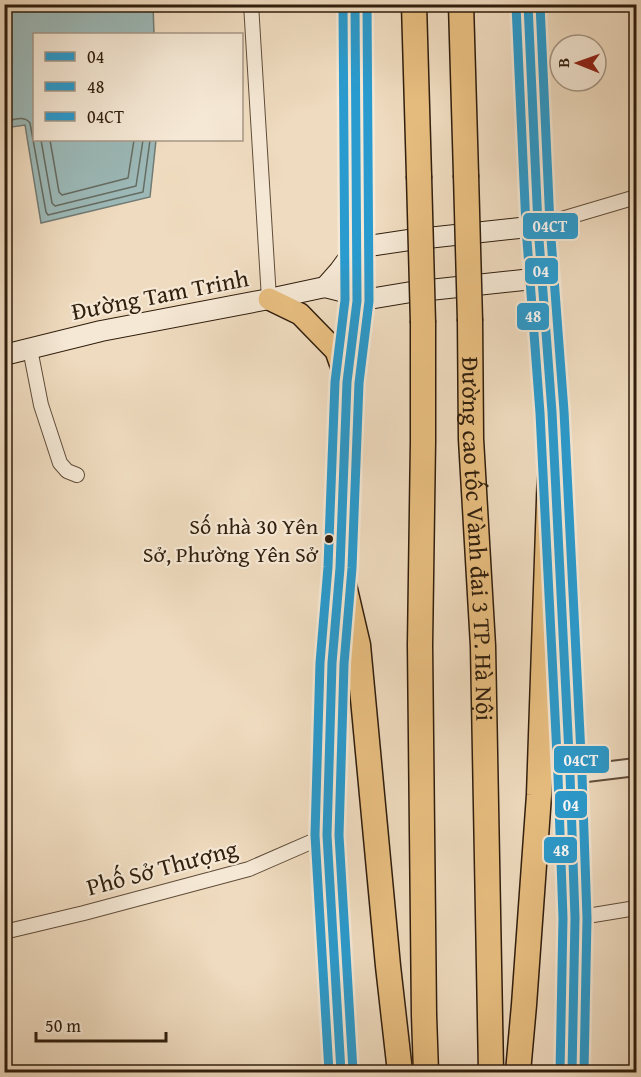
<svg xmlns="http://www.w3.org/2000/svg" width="641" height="1077" viewBox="0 0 641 1077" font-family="'Gentium Book Plus',serif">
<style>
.water{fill:#9cb9b8;stroke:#717b74;stroke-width:1.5}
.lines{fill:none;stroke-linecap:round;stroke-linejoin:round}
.shore{stroke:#666c62;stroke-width:1.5}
.minor-casing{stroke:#604d3a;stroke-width:16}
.tertiary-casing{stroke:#604d3a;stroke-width:20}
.secondary-casing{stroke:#301e0d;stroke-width:22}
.primary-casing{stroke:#301e0d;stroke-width:24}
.motorway-casing{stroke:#301e0d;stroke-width:27}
.minor{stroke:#f5e8d5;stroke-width:14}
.tertiary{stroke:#f5e8d5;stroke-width:16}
.secondary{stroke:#f5e8d5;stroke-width:20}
.primary{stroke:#e8be80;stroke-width:21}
.motorway{stroke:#e8be80;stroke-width:24}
.motorway-bridge-casing{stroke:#301e0d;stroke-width:27;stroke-linecap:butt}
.motorway-bridge{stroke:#e8be80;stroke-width:24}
.bus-1-casing{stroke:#f5e8d5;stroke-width:14}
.bus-2-casing{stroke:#f5e8d5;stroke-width:14}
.bus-3-casing{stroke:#f5e8d5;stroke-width:14}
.bus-1{stroke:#299bcf;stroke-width:9}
.bus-2{stroke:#299bcf;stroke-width:9}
.bus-3{stroke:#299bcf;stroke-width:9}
.bus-dot{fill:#301e0d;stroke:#f5e8d5;stroke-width:2}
.labels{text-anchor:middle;stroke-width:4.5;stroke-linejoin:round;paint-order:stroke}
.bus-label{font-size:22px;fill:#301e0d;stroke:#f5e8d5;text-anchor:end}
.street-label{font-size:24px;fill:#301e0d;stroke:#f5e8d5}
.line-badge{stroke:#f5e8d5;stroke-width:2}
.badge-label{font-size:16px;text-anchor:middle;font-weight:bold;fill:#fff}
</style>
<rect width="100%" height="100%" fill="#efdbbf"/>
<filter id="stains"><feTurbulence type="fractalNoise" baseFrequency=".00333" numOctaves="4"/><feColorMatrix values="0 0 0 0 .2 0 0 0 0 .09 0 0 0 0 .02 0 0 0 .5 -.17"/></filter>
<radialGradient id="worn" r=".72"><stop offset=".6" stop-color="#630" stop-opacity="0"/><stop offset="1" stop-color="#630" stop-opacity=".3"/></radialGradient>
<path class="water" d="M5,4L153,5L154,34H34V140H156L150,197L41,223L25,125L5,128Z"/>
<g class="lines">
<g class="shore">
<path d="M4,122C13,120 24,115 30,123L46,212L48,215L143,192L150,140"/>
<path d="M41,140L52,203L55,206L136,186L143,140"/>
<path d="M50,140L59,192L62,195L128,178L134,140"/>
</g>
<g class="minor-casing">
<g id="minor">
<path d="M251,4L269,299"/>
<path d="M538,226L636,197"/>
<path d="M30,349L41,405L60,463L67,471L77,475"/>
<path d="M575,918L636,908"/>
<path d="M4,932L84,913L249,869L327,835"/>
</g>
</g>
<g class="tertiary-casing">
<path id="tertiary" d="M570,775L636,767"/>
</g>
<g class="secondary-casing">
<g id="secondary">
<path d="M325,287L340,270L356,248L409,240L538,226"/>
<path d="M4,355L101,331L269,299L325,287L341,291L357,301L411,292L542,278"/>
</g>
</g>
<g class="primary-casing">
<g id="primary">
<path d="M528,4L538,226L553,429"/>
<path d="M269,299L300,314L336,351L345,377"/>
<path d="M558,523L570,775L575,918L572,1072"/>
<path d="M341,1072L327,835L332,663L340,568L347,382L357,301L355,4"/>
</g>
</g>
<g class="motorway-casing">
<g id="motorway">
<path d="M414,4L419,176"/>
<path d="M461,4L466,175"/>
<path id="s1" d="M470,321L471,439L483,646L491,1072"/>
<path d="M423,323V441L420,645L424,1015L426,1072"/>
<path d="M340,568L358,645L388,966L400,1072"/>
<path d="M518,1072L524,1005L539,795L552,412"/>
</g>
</g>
<use href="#minor" class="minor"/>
<use href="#tertiary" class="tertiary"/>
<use href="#secondary" class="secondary"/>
<use href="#primary" class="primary"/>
<use href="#motorway" class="motorway"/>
<g class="motorway-bridge-casing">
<g id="motorway-bridge">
<path d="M466,175L470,321"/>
<path d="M419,176L423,323"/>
</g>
</g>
<use href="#motorway-bridge" class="motorway-bridge"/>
<g class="bus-1-casing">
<g id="bus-1">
<path d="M528,4L538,226L552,412L570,775L575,918L572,1072"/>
<path d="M341,1072L327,835L332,663L340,568L347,382L357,301L355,4"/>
</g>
</g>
<g class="bus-2-casing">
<g id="bus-2">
<path d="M516,5L526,227L540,413L558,776L563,918L560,1072"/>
<path d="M353,1071L339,835L344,664L352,568L359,383L369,301L367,4"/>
</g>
</g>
<g class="bus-3-casing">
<g id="bus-3">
<path d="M540,4L550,225L564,411L582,775L587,918L584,1072"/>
<path d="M329,1072L315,835L320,663L328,567L335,382L345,300L343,4"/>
</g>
</g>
<use href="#bus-1" class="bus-1"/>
<use href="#bus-2" class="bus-2"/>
<use href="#bus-3" class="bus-3"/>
</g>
<circle class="bus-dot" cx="329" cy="539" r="5"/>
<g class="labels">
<g class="bus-label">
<text x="318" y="534">Số nhà 30 Yên<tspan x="318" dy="28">Sở, Phường Yên Sở</tspan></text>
</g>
<g class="street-label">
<text transform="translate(160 295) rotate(-11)" y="8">Đường Tam Trinh</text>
<text dy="8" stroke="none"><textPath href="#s1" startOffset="218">Đường cao tốc Vành đai 3 TP. Hà Nội</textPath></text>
<text transform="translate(162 868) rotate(-15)" y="8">Phố Sở Thượng</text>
</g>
</g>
<g class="line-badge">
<rect x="522" y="212" width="57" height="28" rx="6" fill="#299bcf"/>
<rect x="524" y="257" width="35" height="28" rx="6" fill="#299bcf"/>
<rect x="516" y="302" width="34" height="29" rx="6" fill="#299bcf"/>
<rect x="553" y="745" width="57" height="29" rx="6" fill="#299bcf"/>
<rect x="554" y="790" width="34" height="29" rx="6" fill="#299bcf"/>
<rect x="543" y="836" width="35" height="28" rx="6" fill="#299bcf"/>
</g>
<g class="badge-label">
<text x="550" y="232">04CT</text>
<text x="541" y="277">04</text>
<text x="533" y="322">48</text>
<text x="581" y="766">04CT</text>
<text x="571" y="811">04</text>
<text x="561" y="856">48</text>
</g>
<rect width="641" height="1077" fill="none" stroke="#efdbbf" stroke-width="24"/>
<rect x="6" y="6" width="629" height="1065" fill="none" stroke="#301e0d" stroke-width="3"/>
<rect x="12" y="12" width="617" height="1053" fill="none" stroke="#301e0d" stroke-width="1.5"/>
<rect x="33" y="33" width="210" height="108" fill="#f5e8d5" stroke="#a69785" stroke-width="1.5"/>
<rect x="45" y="52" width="30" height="9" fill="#299bcf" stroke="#a69785" stroke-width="1.5"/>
<text x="87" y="63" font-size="18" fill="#301e0d">04</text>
<rect x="45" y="82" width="30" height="9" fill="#299bcf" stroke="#a69785" stroke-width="1.5"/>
<text x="87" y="93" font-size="18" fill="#301e0d">48</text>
<rect x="45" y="112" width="30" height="9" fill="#299bcf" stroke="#a69785" stroke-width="1.5"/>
<text x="87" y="123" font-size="18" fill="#301e0d">04CT</text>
<g transform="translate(578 63) rotate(271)"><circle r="28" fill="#f5e8d5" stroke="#a69785" stroke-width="1.5"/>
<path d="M0-4.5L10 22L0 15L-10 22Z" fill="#8f2418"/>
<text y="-9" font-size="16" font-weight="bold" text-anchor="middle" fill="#301e0d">B</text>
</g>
<path d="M36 1032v9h130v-9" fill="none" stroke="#301e0d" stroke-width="3"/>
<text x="45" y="1032" font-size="18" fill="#301e0d" stroke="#f5e8d5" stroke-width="4.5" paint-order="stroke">50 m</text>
<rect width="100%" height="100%" filter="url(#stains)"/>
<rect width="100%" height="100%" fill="url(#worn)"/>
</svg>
